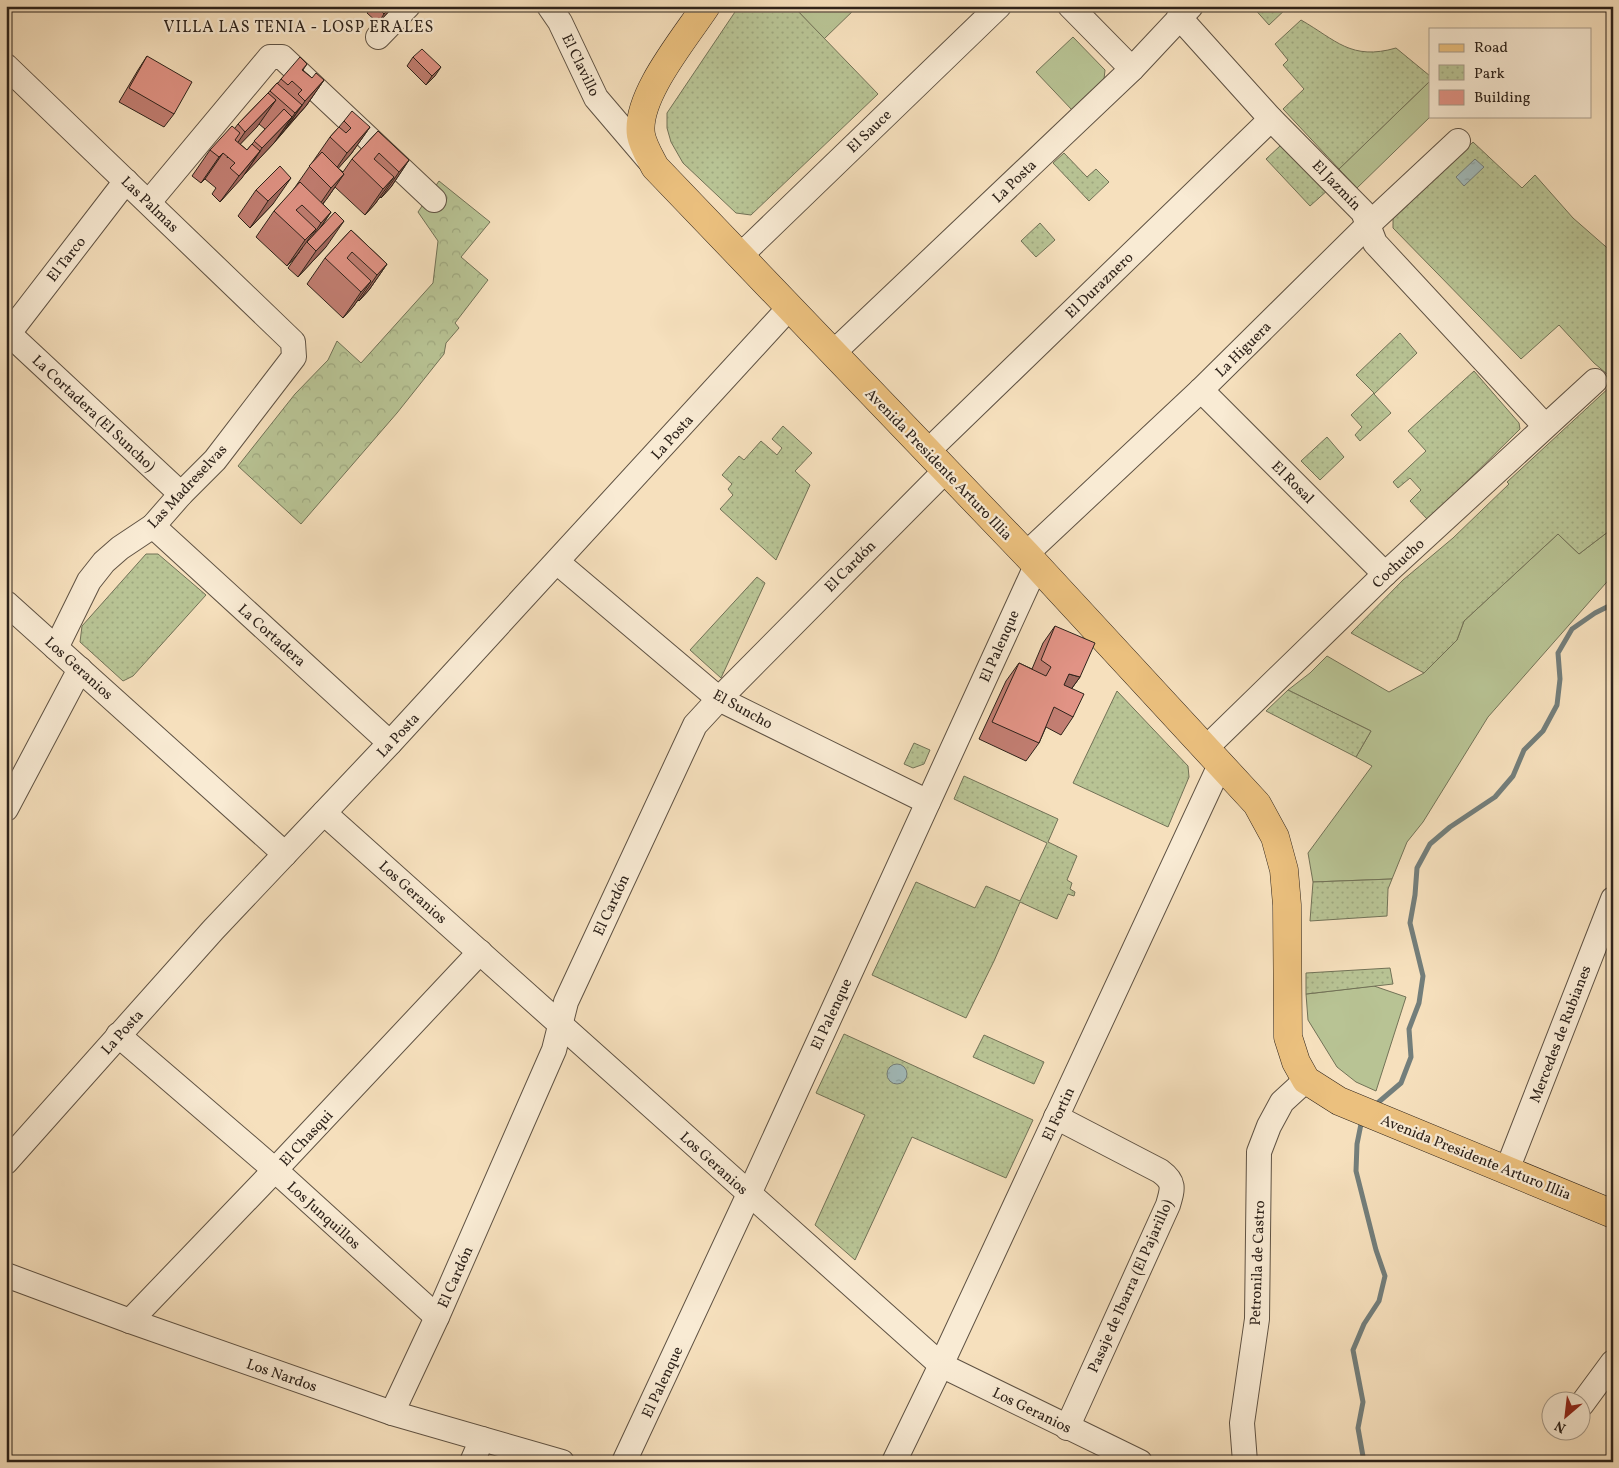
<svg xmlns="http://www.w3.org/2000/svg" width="1619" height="1468" viewBox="0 0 1619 1468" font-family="Vollkorn,serif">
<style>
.grass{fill:#b8c394;stroke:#727257}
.forest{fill:url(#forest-crowns);stroke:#727257}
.park{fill:url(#park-dots);stroke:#727257}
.water{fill:url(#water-ripples);stroke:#737e7b}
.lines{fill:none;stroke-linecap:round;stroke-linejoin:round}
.stream{stroke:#737e7b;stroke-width:5}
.minor-casing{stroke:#5f5243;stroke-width:26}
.major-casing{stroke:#2d221a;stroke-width:29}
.minor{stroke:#f9ebd4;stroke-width:24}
.major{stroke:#ebc07e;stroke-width:28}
.wall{fill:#c27e72;stroke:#2d221a;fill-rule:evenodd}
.shaded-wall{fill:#9e675d;stroke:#2d221a}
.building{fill:#e19385;stroke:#2d221a}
.labels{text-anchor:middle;stroke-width:4.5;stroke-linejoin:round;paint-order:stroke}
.street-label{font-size:15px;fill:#2d221a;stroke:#f9ebd4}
.neighbourhood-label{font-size:16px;letter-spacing:1px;fill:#2d221a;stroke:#f9ebd4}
</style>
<defs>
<pattern id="forest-crowns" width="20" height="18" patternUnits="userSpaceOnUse" patternTransform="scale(1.25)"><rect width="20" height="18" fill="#b8c394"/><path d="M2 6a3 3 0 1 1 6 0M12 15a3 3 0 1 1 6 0" fill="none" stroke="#9ea77f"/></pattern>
<pattern id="park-dots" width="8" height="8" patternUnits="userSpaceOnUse" patternTransform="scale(1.25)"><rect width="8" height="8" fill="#b8c394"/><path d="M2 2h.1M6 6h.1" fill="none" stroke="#9ea77f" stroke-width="1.8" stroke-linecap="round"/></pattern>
<pattern id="water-ripples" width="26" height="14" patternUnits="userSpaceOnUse" patternTransform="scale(1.25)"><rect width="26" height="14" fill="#a1bbbb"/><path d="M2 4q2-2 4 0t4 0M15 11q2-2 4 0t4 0" fill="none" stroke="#8ba0a0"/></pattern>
</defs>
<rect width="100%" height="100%" fill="#f6e0bd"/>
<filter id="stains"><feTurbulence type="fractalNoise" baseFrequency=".004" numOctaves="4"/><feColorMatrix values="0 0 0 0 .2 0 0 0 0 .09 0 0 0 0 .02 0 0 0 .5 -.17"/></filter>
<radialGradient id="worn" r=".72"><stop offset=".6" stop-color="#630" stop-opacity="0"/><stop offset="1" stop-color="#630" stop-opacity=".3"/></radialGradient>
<g class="grass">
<path d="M793,6H858L824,39Z"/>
<path d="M1073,37L1105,70L1104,79L1072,110L1036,72Z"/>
<path d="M1430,81L1431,116L1357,188L1339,169Z"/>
<path d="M1613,528V575L1488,717L1423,822L1407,842L1392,879L1313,882L1308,853L1372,766L1356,757L1371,731L1288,690L1310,673L1327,656L1389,692L1424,673L1457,640L1464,621L1558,534L1579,554Z"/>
<path d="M1374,986L1406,997L1376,1091L1356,1082L1337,1067L1308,1020L1306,994Z"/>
</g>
<path class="forest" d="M439,181L490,222L461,257L488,280L455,323L459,328L446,343L444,354L397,413L301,524L238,466L295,394L328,360L337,341L361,363L433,283L438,241L418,212Z"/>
<g class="park">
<path d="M739,6H793L878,94L751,215L736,213L683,163L671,142L667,128V113Z"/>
<path d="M1252,6H1289L1269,25Z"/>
<path d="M1301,20C1336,40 1351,61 1396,48L1430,76V81L1339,169L1283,109L1304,89L1283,65L1288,60L1275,44Z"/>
<path d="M1473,142L1522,188L1535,175L1573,218L1613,253V379L1594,363L1559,325L1521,359L1393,228V219Z"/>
<path d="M1280,146L1289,147L1329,189L1310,206L1266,159Z"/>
<path d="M1064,153L1087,177L1096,169L1109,182L1089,201L1053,163Z"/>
<path d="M1040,223L1055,240L1036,257L1021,241Z"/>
<path d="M1400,333L1417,353L1374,394L1391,413L1360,441L1355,435L1362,427L1351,415L1374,393L1356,375Z"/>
<path d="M1474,371L1519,423L1520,429L1428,520L1410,501L1421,490L1410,478L1398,488L1393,482L1426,451L1408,431Z"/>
<path d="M1613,384V528L1579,554L1558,534L1464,621L1457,640L1424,673L1351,633L1403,580L1453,538L1509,484L1507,482Z"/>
<path d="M783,426L812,453L795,471L810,485L776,560L720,509L733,495L728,489L732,484L722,475L739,456L744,460L761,441L777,455L782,448L772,439Z"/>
<path d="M1327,437L1344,457L1320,480L1301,461Z"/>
<path d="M146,554H158L206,595L133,676L123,681L80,642L82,626Z"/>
<path d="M757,577L765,583L721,678L690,650Z"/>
<path d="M1288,690L1371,731L1356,757L1266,711Z"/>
<path d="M1117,691L1188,766L1189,777L1168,827L1073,783Z"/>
<path d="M914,743L930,750L924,764L913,768L904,764Z"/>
<path d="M964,776L1058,819L1048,842L1077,856L1067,880L1072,883L1070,889L1075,892L1074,896L1068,894L1057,919L1020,902L994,961L966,1018L872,975L916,882L975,908L986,886L1020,901L1047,843L954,799Z"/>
<path d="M1392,879L1388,889L1387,916L1310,921L1313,882Z"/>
<path d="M1390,968L1393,984L1306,994V973Z"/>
<path d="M844,1034L1033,1120L1006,1178L912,1137L855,1260L815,1225L865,1115L816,1093Z"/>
<path d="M984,1035L1044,1062L1034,1084L973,1057Z"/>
</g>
<g class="water">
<path d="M1475,159L1484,167L1464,186L1456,177Z"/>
<circle cx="897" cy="1074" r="10"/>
</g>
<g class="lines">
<g class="stream">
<path d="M1374,1106L1401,1083L1411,1057L1409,1029L1419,1003L1423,976L1410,923L1415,895L1417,868L1430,844L1450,827L1495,797L1513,776L1524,750L1543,731L1557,705L1560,679L1558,653L1572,629L1595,613L1613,604"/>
<path d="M1362,1119L1357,1144L1356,1171L1376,1250L1385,1276L1379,1301L1364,1324L1353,1350L1363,1402L1358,1428L1364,1462"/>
</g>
<g class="minor-casing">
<g id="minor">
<path d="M549,6L560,22L596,98L648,159"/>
<path d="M1070,6L1132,69"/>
<path d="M1179,17L1271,119L1363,212L1375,243L1545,426"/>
<path d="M378,37L408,6"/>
<path d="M6,66L293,342L294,357L215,460L181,494L153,526L120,548L104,562L89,581L56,648"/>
<path d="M149,202L270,57H282L434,200"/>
<path d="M740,256L999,6"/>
<path d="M6,331L181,494"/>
<path d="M6,337L126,181"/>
<path d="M833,353L1132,69L1191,6"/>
<path d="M1201,390L1385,574"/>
<path d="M927,452L1271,119"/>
<path d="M153,526L390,743"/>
<path d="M1026,554L1201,390L1368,225L1458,141"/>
<path d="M557,562L719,699L928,802"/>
<path d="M6,603L285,854"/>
<path d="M1205,749L1385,574L1595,381"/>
<path d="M6,809L80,669"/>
<path d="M324,813L941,1365L1140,1462"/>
<path d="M118,1035L275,1170L437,1317"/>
<path d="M1056,1117L1160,1171C1175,1182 1173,1188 1168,1205L1067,1428"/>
<path d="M6,1162L213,930L390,743L789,308"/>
<path d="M1507,1170L1613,899"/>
<path d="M6,1275L130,1321L392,1413L562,1462"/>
<path d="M130,1321L275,1170L480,952"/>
<path d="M1582,1404L1613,1362"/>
<path d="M392,1413L437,1317L554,1050L566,1002L695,725L719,699L945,471"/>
<path d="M472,1462L482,1439"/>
<path d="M624,1462L749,1194L1036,566"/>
<path d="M894,1462L941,1365L1220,765"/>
<path d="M1245,1462L1242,1423L1257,1319L1259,1152L1269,1126L1282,1102L1306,1080"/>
</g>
</g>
<g class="major-casing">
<path id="major" d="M706,6C685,38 635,97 641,135C643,146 650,157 655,167L1026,554L1257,804L1275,837L1284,870L1287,905L1288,1037L1296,1062L1306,1080L1339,1101L1613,1214"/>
</g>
<use href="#minor" class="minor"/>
<use href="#major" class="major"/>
</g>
<g class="wall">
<path d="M372,6H394L378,23L367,13Z"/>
<path d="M147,56L174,114L164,127L119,102L138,70Z"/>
<path d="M413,57L435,76L426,85L407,66Z"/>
<path d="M307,64L303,70L312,78L324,80L306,106L274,143L244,174L220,202L212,194L216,188L205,179L201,183L192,176L210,150L235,128L238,124L268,93L277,83H278L281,79ZM259,124L265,129L247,150L240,144Z"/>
<path d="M344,121L370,127L351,154L338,168L343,172L352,159L378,131L409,160L391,187L381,198L380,197L375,204L365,215L335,187L323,204L331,212L321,227L326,247L298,277L288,268L302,248L297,255L287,266L256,237L274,211L291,193L330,137L339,127Z"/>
<path d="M256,190L273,204L250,228L238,216Z"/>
<path d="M351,230L387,264L369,290L359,301L358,300L353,307L343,318L307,284L325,258Z"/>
<path d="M1055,626L1080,677L1072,688L1073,717L1061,735L1046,727L1039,743L1026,761L979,739L1006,681L1019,663L1032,669L1043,643Z"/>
</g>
<g class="shaded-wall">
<path d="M392,6H394L378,23L384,14Z"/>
<path d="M441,67L435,76L426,85L432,76Z"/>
<path d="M324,80L306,106L287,127L305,101Z"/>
<path d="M276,100L257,127L227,158L245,132Z"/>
<path d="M302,105L284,131L277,139L295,113Z"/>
<path d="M292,117L274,143L244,175L262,148Z"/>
<path d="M370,127L351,154L329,179L347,153Z"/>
<path d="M260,151L242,178L220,202L239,176Z"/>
<path d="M223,153L205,179L201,183L219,157Z"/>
<path d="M409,160L391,187L381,198L399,172Z"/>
<path d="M344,174L326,200L313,214L331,188Z"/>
<path d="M394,177L375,204L365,215L383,189Z"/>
<path d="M291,178L273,204L250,228L268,201Z"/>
<path d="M331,212L313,238L308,243L321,223Z"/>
<path d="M344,221L326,247L298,277L316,251Z"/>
<path d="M316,229L297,255L287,266L305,240Z"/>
<path d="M387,264L369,290L359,301L377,275Z"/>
<path d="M371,281L353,307L343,318L361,292Z"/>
<path d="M1069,674L1080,677L1067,695L1057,692Z"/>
</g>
<g class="building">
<path d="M376,6H392L384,14Z"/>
<path d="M422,49L441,67L432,76L413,57Z"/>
<path d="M147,56L192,82L174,114L129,88Z"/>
<path d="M300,57L307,64L302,70L312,78L316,73L324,80L305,101L298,94L302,90L292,81L288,85L281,79Z"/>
<path d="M277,83L302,105L295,113L270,91Z"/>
<path d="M268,93L276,100L245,132L238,124Z"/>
<path d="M284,109L292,117L262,148L254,141Z"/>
<path d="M352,111L370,127L347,153L330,137L339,127L346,133L351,128L344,121Z"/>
<path d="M232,126L240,133L235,140L247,150L252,144L260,151L239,176L230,168L235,163L223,153L219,157L210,150Z"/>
<path d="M378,131L409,160L399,172L379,153L374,159L394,177L383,189L352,159Z"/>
<path d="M322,152L344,174L331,188L309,166Z"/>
<path d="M280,166L291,178L268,201L256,190Z"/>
<path d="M300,182L331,212L321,223L302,205L296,210L316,229L305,240L274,211Z"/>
<path d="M335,212L344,221L316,251L307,242Z"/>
<path d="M351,230L387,264L377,275L352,252L347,258L371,281L361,292L325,258Z"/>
<path d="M1055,626L1095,643L1080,677L1069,674L1064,685L1084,694L1073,717L1054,707L1039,743L992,722L1019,663L1046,676L1051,667L1041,660Z"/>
</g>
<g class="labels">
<g class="street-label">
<text transform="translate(581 65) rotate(64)" y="5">El Clavillo</text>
<text transform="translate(869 131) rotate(-44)" y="5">El Sauce</text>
<text transform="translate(1014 181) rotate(-44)" y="5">La Posta</text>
<text transform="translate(1337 185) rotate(46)" y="5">El Jazmín</text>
<text transform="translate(150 204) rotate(44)" y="5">Las Palmas</text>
<text transform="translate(66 259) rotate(-52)" y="5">El Tarco</text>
<text transform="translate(1099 285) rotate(-44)" y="5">El Duraznero</text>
<text transform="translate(1243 349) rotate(-45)" y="5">La Higuera</text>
<text transform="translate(94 413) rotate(43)" y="5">La Cortadera (El Suncho)</text>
<text transform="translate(672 437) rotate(-48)" y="5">La Posta</text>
<text transform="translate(939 464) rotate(46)" y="5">Avenida Presidente Arturo Illia</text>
<text transform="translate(1293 482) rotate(45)" y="5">El Rosal</text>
<text transform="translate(187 486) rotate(-47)" y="5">Las Madreselvas</text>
<text transform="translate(1398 563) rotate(-43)" y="5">Cochucho</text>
<text transform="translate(850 566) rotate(-45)" y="5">El Cardón</text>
<text transform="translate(272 635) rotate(42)" y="5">La Cortadera</text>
<text transform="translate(999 646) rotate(-66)" y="5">El Palenque</text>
<text transform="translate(79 668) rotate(42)" y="5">Los Geranios</text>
<text transform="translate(743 709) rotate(29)" y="5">El Suncho</text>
<text transform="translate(398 735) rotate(-47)" y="5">La Posta</text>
<text transform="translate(413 892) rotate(42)" y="5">Los Geranios</text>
<text transform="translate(611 905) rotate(-65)" y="5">El Cardón</text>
<text transform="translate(831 1014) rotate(-65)" y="5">El Palenque</text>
<text transform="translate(122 1032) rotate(-48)" y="5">La Posta</text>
<text transform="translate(1560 1034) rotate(-69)" y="5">Mercedes de Rubianes</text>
<text transform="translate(1058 1114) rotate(-65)" y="5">El Fortin</text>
<text transform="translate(306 1138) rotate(-47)" y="5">El Chasqui</text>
<text transform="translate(1476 1157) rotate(22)" y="5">Avenida Presidente Arturo Illia</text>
<text transform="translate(714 1163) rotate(42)" y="5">Los Geranios</text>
<text transform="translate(324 1215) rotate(42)" y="5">Los Junquillos</text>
<text transform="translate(1257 1263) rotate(-88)" y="5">Petronila de Castro</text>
<text transform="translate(455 1277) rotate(-66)" y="5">El Cardón</text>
<text transform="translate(1130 1286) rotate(-66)" y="5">Pasaje de Ibarra (El Pajarillo)</text>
<text transform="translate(282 1375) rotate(19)" y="5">Los Nardos</text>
<text transform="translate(662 1382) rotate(-65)" y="5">El Palenque</text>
<text transform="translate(1032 1410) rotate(26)" y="5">Los Geranios</text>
</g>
<g class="neighbourhood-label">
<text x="299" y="32">VILLA LAS TENIA - LOSP ERALES</text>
</g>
</g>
<rect width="1619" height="1468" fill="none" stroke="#f6e0bd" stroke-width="25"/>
<rect x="8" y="8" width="1604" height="1453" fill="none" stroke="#2d221a" stroke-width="2.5"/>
<rect x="12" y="12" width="1594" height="1443" fill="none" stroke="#2d221a"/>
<rect x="1429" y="28" width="162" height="90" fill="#f9ebd4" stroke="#a79b8a"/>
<rect x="1439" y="44" width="25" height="8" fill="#ebc07e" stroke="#a79b8a"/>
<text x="1474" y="52" font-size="15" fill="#2d221a">Road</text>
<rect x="1439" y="65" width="25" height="15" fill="url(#park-dots)" stroke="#a79b8a"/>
<text x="1474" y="78" font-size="15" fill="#2d221a">Park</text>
<rect x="1439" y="90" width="25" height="15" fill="#e19385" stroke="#a79b8a"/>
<text x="1474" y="102" font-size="15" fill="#2d221a">Building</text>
<g transform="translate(1566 1416) rotate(208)"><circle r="24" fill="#f9ebd4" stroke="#a79b8a"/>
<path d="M0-4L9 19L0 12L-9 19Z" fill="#8f2418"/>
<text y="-8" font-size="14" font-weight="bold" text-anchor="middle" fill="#2d221a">N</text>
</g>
<rect width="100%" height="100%" filter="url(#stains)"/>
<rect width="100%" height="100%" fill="url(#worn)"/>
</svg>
